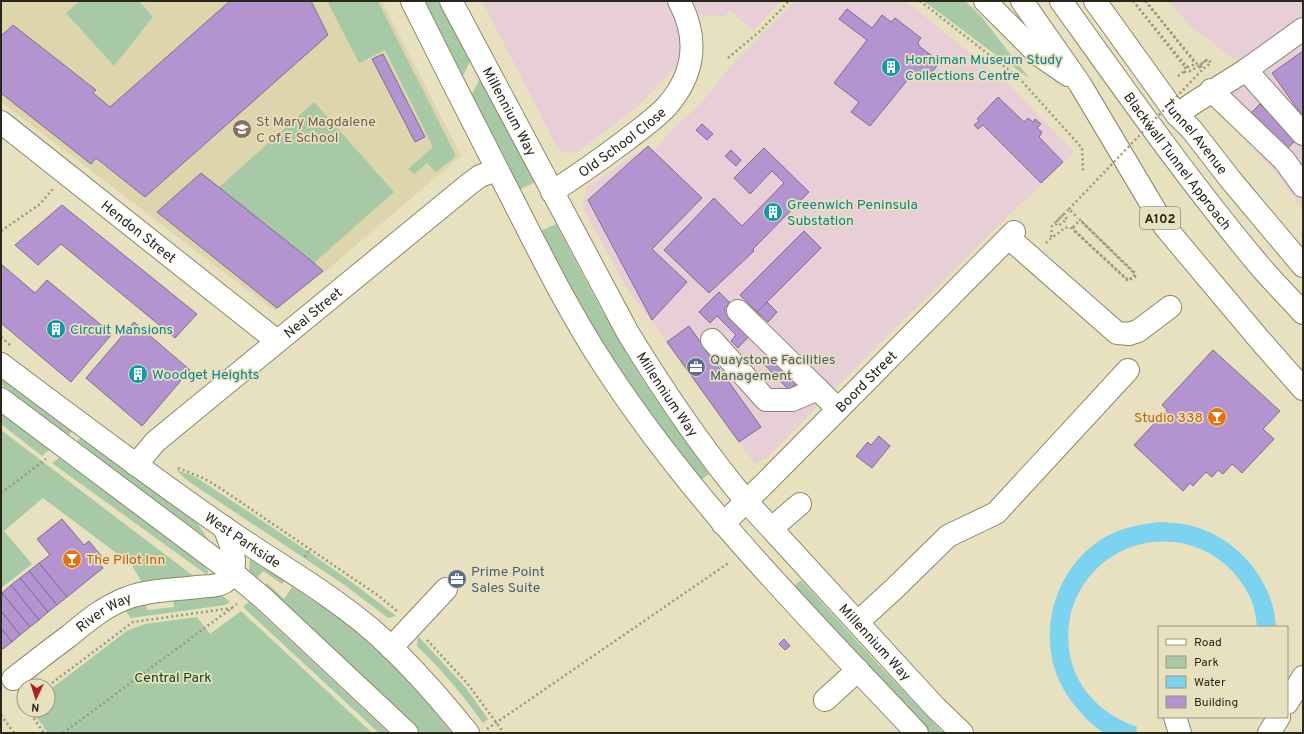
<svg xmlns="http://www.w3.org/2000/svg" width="1304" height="734" viewBox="0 0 1304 734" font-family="Overpass,sans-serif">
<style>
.built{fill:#ddd6ad}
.industrial{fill:#e7ced7}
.green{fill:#a7c9a6}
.water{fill:#7bd3ef}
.building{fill:#b394d1;stroke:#7d6f8b}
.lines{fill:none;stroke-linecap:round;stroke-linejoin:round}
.minor-casing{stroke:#8d8868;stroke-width:24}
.highway-casing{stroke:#8d8868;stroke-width:24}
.path{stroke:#9b977d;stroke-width:2.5;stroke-dasharray:2 3;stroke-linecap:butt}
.minor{stroke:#fff;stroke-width:22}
.highway{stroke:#fff;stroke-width:22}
.path-bridge{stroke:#9b977d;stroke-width:2.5;stroke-dasharray:2 3;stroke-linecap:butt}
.labels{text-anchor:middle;stroke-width:3.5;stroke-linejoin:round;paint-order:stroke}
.shield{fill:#e7e1bf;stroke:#625f4c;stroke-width:1}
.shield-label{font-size:13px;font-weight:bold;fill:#29271a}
.culture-label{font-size:14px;fill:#0d838f;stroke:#e7e1bf;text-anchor:start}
.street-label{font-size:14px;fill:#29271a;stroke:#e7e1bf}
.education-label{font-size:14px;fill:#785e54;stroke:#e7e1bf;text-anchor:start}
.service-label{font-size:14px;fill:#4e5e75;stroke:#e7e1bf;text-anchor:start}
.food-label{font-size:14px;fill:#c56008;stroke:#e7e1bf;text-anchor:end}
.park-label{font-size:14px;fill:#104714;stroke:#e7e1bf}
</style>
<rect width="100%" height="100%" fill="#e7e1bf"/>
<path class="built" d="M1,1H382L461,156L321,275L275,311L1,102Z"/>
<g class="industrial">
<path d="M482,1H781L753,31L730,10L725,16L697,15L685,30L679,63L637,107L577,152L570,153L563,152L557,147Z"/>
<path d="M795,1H906L1009,85L1074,152L927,296L766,458L755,464L698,383L628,290L582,207L587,187L648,146L654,152L669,133L702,102L735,61Z"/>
<path d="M1169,1H1303V210L1277,174L1221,114L1239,63L1189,25Z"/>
</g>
<g class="green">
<path d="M80,1H139L153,17L114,66L66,13Z"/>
<path d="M327,1H378L456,156L436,172L427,163L414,174L408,169L433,147L385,50L359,63Z"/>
<path d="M425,1H438L470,61L463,76Z"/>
<path d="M924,1H965L980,15L1029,78L993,53Z"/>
<path d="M480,78L535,182L519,190L472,94Z"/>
<path d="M314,102L394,192L314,263L218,188Z"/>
<path d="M556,224C580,270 604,316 631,361C655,400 682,437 709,474L700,481C673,444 646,408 621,370C591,325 565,278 540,231Z"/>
<path d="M1,377L72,432L68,435L1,384Z"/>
<path d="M1,413L49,450L42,456L1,424Z"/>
<path d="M1,430L196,578L143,584L131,564L43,498L4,531L32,564L1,588Z"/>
<path d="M80,438L197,523L208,539L76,442Z"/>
<path d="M59,458L204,564L208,571L207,575L52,463Z"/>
<path d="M176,470L194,476C262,521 332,565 396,616L388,618L346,586L188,481Z"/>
<path d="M250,559L284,581L282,584L263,571L257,578L249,571Z"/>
<path d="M801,580L876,662L943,733H931L896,697L793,587Z"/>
<path d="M267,583L284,599L292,587C320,606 349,624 374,647C403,673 428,703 452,733H420L265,585Z"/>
<path d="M217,591L230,602L225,605L131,618L122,607L146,601L147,610L174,607L173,597Z"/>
<path d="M249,602L389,733H379L243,607Z"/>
<path d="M241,611L372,733H48L31,710H48V691L128,630L145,624L197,617L210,634Z"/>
<path d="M418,636L466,688L488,719L483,723C462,694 443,671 417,646Z"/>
</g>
<path class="water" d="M1160,522C1172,523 1185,523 1196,527C1239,540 1274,582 1276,627H1257C1256,616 1254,605 1249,595C1212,523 1113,524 1077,596C1067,617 1066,642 1072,664C1082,695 1106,716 1137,727L1136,733C1129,733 1113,734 1106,733C1094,729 1080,712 1072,702C1031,650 1049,568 1107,536C1124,527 1141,524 1160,522Z"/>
<g class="building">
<path d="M230,1H311L328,35L145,197L96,158L91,164L1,93V36L13,25L96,90L93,93L110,107Z"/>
<path d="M847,9L872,28L882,15L891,22L895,18L921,38L918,42L919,46L940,62L925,81L914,72L870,126L851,112L859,102L834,83L867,40L839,19Z"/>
<path d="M1303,51V117L1272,73Z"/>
<path d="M383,54L425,137L415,142L372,59Z"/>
<path d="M998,97L1024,122L1028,118L1033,122L1035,119L1041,124L1037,128L1042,132L1039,137L1063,162L1041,183L983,125L978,129L974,125L979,121L977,119Z"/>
<path d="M1260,104L1296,140L1284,152L1248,116Z"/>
<path d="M702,124L713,134L707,140L696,130Z"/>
<path d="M648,146L702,198L652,249L687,282L652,320L588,200Z"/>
<path d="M764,148L809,192L753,249L754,251L709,293L664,250L714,198L742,226L784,183L772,171L750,194L734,178Z"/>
<path d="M731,150L741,160L736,166L725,156Z"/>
<path d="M201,173L314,263L323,271L277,308L157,212Z"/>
<path d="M62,205L197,314L175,338L61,244L38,265L15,245Z"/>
<path d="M804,231L821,248L757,312L740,295Z"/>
<path d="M1,264L35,293L47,280L112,334L71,382L1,323Z"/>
<path d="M719,292L730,303L724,309L750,335L738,348L731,341L736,335L717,316L710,323L699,312Z"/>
<path d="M767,302L777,312L768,322L757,312Z"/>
<path d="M134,322L190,370L142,426L86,378Z"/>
<path d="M689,326L761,427L739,442L667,342Z"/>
<path d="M1213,350L1280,411L1263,429L1274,439L1242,473L1232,464L1223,474L1218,470L1212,477L1206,472L1193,486L1190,483L1183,491L1134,445L1167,410L1162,405Z"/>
<path d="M769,356L796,384L789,390L762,362Z"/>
<path d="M879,436L890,446L872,468L856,456L868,442L871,445Z"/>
<path d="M62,519L84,545L89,541L102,557L97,561L103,568L67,597L39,563L50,555L37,539Z"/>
<path d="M39,563L67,597L57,605L29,571Z"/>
<path d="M29,571L57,605L48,612L20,578Z"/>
<path d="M20,578L48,612L39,620L11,585Z"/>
<path d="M11,585L39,620L30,627L2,593Z"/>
<path d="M2,593L30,627L20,635L1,611Z"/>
<path d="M1,611L20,635L12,642L1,628Z"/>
<path d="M1,628L12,642L3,649L1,647Z"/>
<path d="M784,639L790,646L785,650L779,644Z"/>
</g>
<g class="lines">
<g class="minor-casing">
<g id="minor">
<path d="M412,1C447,71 482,140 518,210C545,263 572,317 605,367C693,502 807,616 917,733"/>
<path id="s1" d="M451,1L628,333C664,392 702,448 746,501L935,707L962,733"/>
<path id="s2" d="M1095,1L1177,115L1192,130L1230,179L1303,266"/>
<path d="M1246,70L1303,134"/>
<path d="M1211,90L1284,160L1303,186"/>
<path d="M1177,115L1192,104L1246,70L1303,29"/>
<path id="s3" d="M1,122L277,341"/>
<path id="s4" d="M552,192C577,176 601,159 625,141C639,130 655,119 667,106C695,74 699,38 679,1"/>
<path d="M1009,238L1117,333L1129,334L1138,331L1170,307"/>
<path d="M738,311L838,409"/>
<path d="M712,340L766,400H792L818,389"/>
<path id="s5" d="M1,364C74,419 147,474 222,526C272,561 325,590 371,629C407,660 438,696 468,733"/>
<path d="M1,399L233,573L263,598L407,733"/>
<path id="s6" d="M136,465L155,442L468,185L480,176L497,170"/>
<path id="s7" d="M723,524L767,481L1014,232"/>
<path d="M772,528L800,504"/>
<path d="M858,622L895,588L948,536L996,513L1128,370"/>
<path d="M391,648L446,589"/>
<path id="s8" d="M13,679C32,664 50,650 69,636C87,621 105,606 127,598C148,590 174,590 197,587C205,586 219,587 226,581C242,567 230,543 224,527"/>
<path d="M825,700L858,670"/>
<path d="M1287,703L1303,677"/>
<path d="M1175,717L1180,733"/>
<path d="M1269,733L1279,717"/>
</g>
</g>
<g class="highway-casing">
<g id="highway">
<path d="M985,1L1039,55L1068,75"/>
<path d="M1022,1L1080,84L1165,227L1259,339L1303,389"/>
<path id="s9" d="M1061,1C1124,89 1185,176 1254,259C1269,278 1287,295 1303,313"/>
</g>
</g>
<g class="path">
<path d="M920,1L1019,78L1082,148L1083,171"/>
<path d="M1133,1L1186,66L1183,72L1176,78"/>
<path d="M1146,1L1194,62L1193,65L1188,67"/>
<path d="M728,58L759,32L789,1"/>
<path d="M1184,72L1191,71L1208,59L1211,63L1203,69L1200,65"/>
<path d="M1,231L40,204L53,189"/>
<path d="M1051,237L1052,226L1063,215L1067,219L1058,226L1055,223L1069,209L1078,218"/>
<path d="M1046,243C1051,237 1059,234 1064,228L1070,227L1128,280L1134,276V273L1082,222L1077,223L1073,227"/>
<path d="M1,337L10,345"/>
<path d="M178,468L203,478L217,486L379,596L397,611"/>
<path d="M1,493L46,459"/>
<path d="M305,557L310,549"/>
<path d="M427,640L467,683L504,733"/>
<path d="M48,686L133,622L232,608"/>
<path d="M19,699L24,705"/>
<path d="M28,710L44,733"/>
<path d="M1,715L14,733"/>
<path d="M487,729L730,562"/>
<path d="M63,733L237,604"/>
</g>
<use href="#minor" class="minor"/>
<use href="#highway" class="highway"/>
<g class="path-bridge">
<path d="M1133,1L1184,66L1188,67"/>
<path d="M1200,65L1208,59"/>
<path d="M1069,209L1202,70L1145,1"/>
<path d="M1073,227L1074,230L1128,281L1135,277V273L1078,218"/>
</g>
</g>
<defs>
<g id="building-disc" transform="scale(1)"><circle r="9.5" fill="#0f9aa8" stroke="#e7e1bf"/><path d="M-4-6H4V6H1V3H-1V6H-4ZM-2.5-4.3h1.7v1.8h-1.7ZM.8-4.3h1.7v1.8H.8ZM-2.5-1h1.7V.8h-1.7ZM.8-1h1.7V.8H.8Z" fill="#fff"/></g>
<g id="school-disc" transform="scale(1)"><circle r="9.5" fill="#8d6e63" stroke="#e7e1bf"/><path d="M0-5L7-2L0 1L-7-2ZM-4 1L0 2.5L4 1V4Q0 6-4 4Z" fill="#fff"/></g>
<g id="office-disc" transform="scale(1)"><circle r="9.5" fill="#5c6f8a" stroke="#e7e1bf"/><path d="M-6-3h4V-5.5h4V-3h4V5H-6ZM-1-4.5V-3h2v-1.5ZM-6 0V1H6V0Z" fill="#fff"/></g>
<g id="bar-disc" transform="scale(1)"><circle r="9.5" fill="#e8710a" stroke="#e7e1bf"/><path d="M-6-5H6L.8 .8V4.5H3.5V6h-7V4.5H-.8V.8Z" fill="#fff"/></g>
</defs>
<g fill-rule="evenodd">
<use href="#building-disc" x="891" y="67"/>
<use href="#school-disc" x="242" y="129"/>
<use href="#building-disc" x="773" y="212"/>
<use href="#building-disc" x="56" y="329"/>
<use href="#office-disc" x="696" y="367"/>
<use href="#building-disc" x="138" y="374"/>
<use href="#bar-disc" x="1217" y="417"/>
<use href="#bar-disc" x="72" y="559"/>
<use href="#office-disc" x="457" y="579"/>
</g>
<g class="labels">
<rect class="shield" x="1140" y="207" width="40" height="22" rx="3"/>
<g class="shield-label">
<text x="1160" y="223">A102</text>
</g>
<g class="culture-label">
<text x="905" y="64">Horniman Museum Study<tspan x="905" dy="16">Collections Centre</tspan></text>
<text x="787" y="209">Greenwich Peninsula<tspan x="787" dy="16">Substation</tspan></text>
<text x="70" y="334">Circuit Mansions</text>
<text x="152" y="379">Woodget Heights</text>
</g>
<g class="street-label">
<text dy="5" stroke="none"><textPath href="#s1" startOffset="125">Millennium Way</textPath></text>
<text dy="5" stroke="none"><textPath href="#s2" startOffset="169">Tunnel Avenue</textPath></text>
<text dy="5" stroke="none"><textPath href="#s4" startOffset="86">Old School Close</textPath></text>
<text dy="5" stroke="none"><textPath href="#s9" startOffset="198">Blackwall Tunnel Approach</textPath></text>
<text dy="5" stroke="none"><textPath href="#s3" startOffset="176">Hendon Street</textPath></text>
<text dy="5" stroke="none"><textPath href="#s6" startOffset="234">Neal Street</textPath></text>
<text dy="5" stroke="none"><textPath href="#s7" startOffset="202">Boord Street</textPath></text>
<text dy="5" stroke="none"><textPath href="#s1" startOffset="449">Millennium Way</textPath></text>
<text dy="5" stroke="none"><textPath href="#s5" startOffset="299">West Parkside</textPath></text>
<text dy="5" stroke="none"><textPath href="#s8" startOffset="113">River Way</textPath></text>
<text dy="5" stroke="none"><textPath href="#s1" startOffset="773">Millennium Way</textPath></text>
</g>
<g class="education-label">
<text x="256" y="126">St Mary Magdalene<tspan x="256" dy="16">C of E School</tspan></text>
</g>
<g class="service-label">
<text x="710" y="364">Quaystone Facilities<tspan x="710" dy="16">Management</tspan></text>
<text x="471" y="576">Prime Point<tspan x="471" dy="16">Sales Suite</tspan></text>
</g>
<g class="food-label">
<text x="1203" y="422">Studio 338</text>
<text x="86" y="564" text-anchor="start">The Pilot Inn</text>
</g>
<g class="park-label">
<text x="173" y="682">Central Park</text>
</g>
</g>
<rect width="1304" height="734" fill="none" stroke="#29271a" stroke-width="4"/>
<rect x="1158" y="626" width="130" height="92" fill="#e7e1bf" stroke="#9b977d"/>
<rect x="1166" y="639" width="20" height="6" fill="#ffffff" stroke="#9b977d"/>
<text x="1194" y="646" font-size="12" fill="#29271a">Road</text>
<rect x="1166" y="656" width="20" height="12" fill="#a7c9a6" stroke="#9b977d"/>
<text x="1194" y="666" font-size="12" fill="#29271a">Park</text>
<rect x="1166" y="676" width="20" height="12" fill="#7bd3ef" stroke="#9b977d"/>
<text x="1194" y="686" font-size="12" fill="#29271a">Water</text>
<rect x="1166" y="696" width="20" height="12" fill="#b394d1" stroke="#9b977d"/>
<text x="1194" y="706" font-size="12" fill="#29271a">Building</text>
<g transform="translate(36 698) rotate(184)"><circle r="19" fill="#e7e1bf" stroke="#9b977d"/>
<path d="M0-3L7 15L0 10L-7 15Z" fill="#b01f24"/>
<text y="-6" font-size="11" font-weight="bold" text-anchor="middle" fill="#29271a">N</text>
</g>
</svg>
